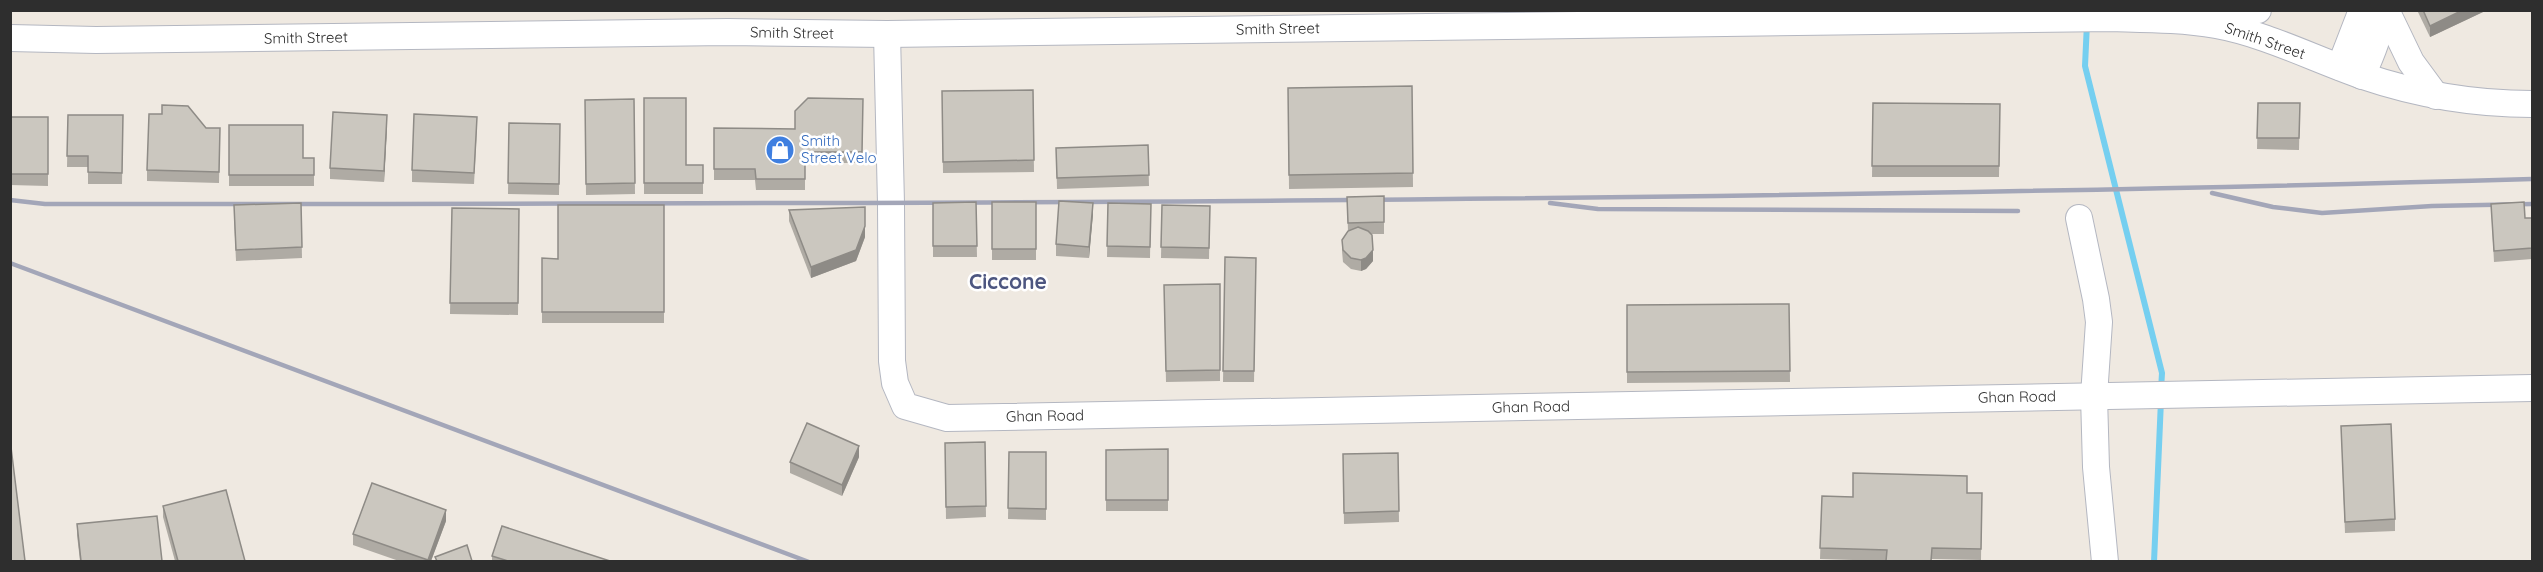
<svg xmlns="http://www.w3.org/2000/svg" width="2543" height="572" viewBox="0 0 2543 572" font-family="Quicksand,sans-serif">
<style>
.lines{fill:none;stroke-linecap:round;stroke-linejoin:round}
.stream{stroke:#75cff0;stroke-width:6}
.minor-casing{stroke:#b4b7c1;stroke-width:28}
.minor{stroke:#fff;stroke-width:26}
.rail{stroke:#a3a6b8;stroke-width:4.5}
.wall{fill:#afaba4}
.shaded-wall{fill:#8e8b86}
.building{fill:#cbc7bf;stroke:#8e8b86;stroke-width:1.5}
.labels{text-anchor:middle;stroke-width:5;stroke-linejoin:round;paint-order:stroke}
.street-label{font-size:15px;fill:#2e2e2e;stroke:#fff}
.shop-label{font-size:15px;fill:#366cbe;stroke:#fff;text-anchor:start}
.district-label{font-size:21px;font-weight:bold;fill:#4d5680;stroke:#fff}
</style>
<rect width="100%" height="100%" fill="#efe9e1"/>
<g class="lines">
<g class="stream">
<path d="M2087,23L2085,66L2162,373L2161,390"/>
<path d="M2154,562L2161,400"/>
</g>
<g class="minor-casing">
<g id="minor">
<path d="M2386,10L2411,62L2436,96"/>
<path d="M2207,15L2258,10"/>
<path d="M887,34L891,204L892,361L895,383L905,406L947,418L2532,388"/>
<path d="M10,38L96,40L728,32L887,34L2111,18C2146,19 2182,19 2216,25C2266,34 2314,59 2363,76C2419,95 2474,104 2532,104"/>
<path d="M2340,67L2362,10"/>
<path d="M2362,76C2371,54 2382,34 2380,10"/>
<path d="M2079,218L2096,299L2099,322L2094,396L2096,467L2105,562"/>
</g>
</g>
<use href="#minor" class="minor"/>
<g class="rail">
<path d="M2212,193L2273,207L2322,213L2432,206L2532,204"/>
<path d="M10,200L45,204C874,204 1704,203 2532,179"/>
<path d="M1550,203L1598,209L2018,211"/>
<path d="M10,263L809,562"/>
</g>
</g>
<g class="wall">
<path d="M2417,10H2483V12L2430,37Z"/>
<path d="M1412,86L1413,187L1289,189L1288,88Z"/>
<path d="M1033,90L1034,172L943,173L942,91Z"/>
<path d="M644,98L686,165H703V194H644Z"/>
<path d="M634,99L635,194L586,195L585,100Z"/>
<path d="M863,99L862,163H805V190H756L755,180H714V128L795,129Z"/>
<path d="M1873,103L2000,104L1999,177H1872Z"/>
<path d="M2258,103H2300L2299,150L2257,149Z"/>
<path d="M68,115H123L122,184H88V167H67Z"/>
<path d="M10,117H48V186L10,185Z"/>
<path d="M509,123L560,124L559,195L508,194Z"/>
<path d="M229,125L303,158H314V186H229Z"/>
<path d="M387,126L384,182L330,179V168Z"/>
<path d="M220,128L219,183L147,181V170Z"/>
<path d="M477,128L474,184L412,182V170Z"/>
<path d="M1148,145L1149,186L1057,189L1056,148Z"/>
<path d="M1384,196V234H1371L1373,261L1366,269L1361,271L1351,269L1343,262L1342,251V240L1348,232L1347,197Z"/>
<path d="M976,202L977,257H933V203Z"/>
<rect x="992" y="202" width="44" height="58"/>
<path d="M301,203L302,258L236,261L234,216Z"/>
<path d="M1108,203L1151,204L1150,258L1107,257Z"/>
<path d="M2491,204L2525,218H2532V259L2494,262Z"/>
<path d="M664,205V323H542V258L558,259Z"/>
<path d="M1162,205L1210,206L1209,259L1161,258Z"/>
<path d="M452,208L519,209L518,315L450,314Z"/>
<path d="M789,210L865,237L856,261L811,278L789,221Z"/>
<path d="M1093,214L1089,258L1056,256V244Z"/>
<path d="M1225,257L1256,258L1254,382H1223Z"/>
<path d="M1220,284V381L1166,382L1164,285Z"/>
<path d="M1789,304L1790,382L1627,383V305Z"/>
<path d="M2341,426L2395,519V531L2345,533Z"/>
<path d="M985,442L986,517L946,519L945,443Z"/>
<path d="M1168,449V511H1106V450Z"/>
<path d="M1009,452H1046V520L1008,519Z"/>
<path d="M1398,453L1399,522L1344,524L1343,454Z"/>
<path d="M859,457L842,496L790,473V462Z"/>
<path d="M1967,493H1982L1981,560L1932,559L1886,561L1820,559L1822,496L1853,497Z"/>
<path d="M163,506L245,561H175L163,517Z"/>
<path d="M446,521L431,561H399L353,545V534Z"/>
<path d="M77,524L162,561H80L77,535Z"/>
<path d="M492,556L610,561H492Z"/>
</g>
<g class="shaded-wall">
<path d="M2463,10H2483V12L2430,37V26Z"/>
<path d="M387,115V126L384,182V171Z"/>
<path d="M1093,203V214L1089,258V247Z"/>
<path d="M865,226V237L856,261L811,278V267Z"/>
<path d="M1373,250V261L1366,269L1361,271V260Z"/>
<path d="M859,446V457L842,496V485Z"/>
<path d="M446,510V521L431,561H428Z"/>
</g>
<g class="building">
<path d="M2423,10H2463L2430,26Z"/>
<path d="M1412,86L1413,173L1289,175L1288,88Z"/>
<path d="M1033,90L1034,160L943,162L942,91Z"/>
<path d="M644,98H686V165H703V183H644Z"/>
<path d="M808,98L863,99L862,152H805V179H756L755,169H714V128L795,129V111Z"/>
<path d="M634,99L635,183L586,184L585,100Z"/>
<path d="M1873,103L2000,104L1999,166H1872Z"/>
<path d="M2258,103H2300L2299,138H2257Z"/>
<path d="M162,105L188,106L206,128H220L219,172L147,170L149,114H162Z"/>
<path d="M333,112L387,115L384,171L330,168Z"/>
<path d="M414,114L477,117L474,173L412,170Z"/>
<path d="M68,115H123L122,173L88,172V156H67Z"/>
<rect x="10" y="117" width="38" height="57"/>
<path d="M509,123L560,124L559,184L508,183Z"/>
<path d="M229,125H303V158H314V175H229Z"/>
<path d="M1148,145L1149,175L1057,178L1056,148Z"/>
<path d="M1384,196V222L1348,223L1347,197Z"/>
<path d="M1059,201L1093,203L1089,247L1056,244Z"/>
<path d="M976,202L977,246H933V203Z"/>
<rect x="992" y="202" width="44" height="47"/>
<path d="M2524,202L2525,218H2532V248L2494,251L2491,204Z"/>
<path d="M301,203L302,247L236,250L234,205Z"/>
<path d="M1108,203L1151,204L1150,247L1107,246Z"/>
<path d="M558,205H664V312H542V258L558,259Z"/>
<path d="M1162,205L1210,206L1209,248L1161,247Z"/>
<path d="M865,207V226L856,250L811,267L789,210Z"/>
<path d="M452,208L519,209L518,303H450Z"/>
<path d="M1358,227L1368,231L1372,235L1373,250L1366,258L1361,260L1351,258L1343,250L1342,240L1348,231Z"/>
<path d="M1225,257L1256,258L1254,371H1223Z"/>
<path d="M1220,284V370L1166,371L1164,285Z"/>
<path d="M1789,304L1790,371L1627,372V305Z"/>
<path d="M807,423L859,446L842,485L790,462Z"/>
<path d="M2391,424L2395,519L2345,522L2341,426Z"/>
<path d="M10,439L25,561H10Z"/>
<path d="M985,442L986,506L946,507L945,443Z"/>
<path d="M1168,449V500H1106V450Z"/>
<path d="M1009,452H1046V509L1008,508Z"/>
<path d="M1398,453L1399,511L1344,513L1343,454Z"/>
<path d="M1853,473L1967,476V493H1982L1981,549L1932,548L1931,561H1886L1887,550L1820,548L1822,496L1853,497Z"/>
<path d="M372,483L446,510L428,560L353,534Z"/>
<path d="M226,490L245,561H178L163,506Z"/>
<path d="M157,516L162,561H81L77,524Z"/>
<path d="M502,526L610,561H508L492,556Z"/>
<path d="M467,545L472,561H437L435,557Z"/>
</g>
<defs>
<g id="shop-disc" transform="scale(1.5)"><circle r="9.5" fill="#3f7fe0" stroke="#fff"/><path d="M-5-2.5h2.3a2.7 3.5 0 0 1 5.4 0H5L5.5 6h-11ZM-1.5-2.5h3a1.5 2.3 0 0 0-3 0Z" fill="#fff"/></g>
</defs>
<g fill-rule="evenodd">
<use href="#shop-disc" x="780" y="150"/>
</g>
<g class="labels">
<g class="street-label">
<text transform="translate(1278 29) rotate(-1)" y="5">Smith Street</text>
<text transform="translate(792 33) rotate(1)" y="5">Smith Street</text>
<text transform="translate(306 38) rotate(-1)" y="5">Smith Street</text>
<text transform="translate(2265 41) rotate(19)" y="5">Smith Street</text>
<text transform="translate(2017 397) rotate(-1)" y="5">Ghan Road</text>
<text transform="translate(1531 407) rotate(-1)" y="5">Ghan Road</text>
<text transform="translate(1045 416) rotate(-1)" y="5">Ghan Road</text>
</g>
<g class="shop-label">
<text x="801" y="146">Smith<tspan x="801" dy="17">Street Velo</tspan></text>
</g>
<g class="district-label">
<text x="1008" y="289">Ciccone</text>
</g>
</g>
<rect width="2543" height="572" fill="none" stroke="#2e2e2e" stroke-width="24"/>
</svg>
